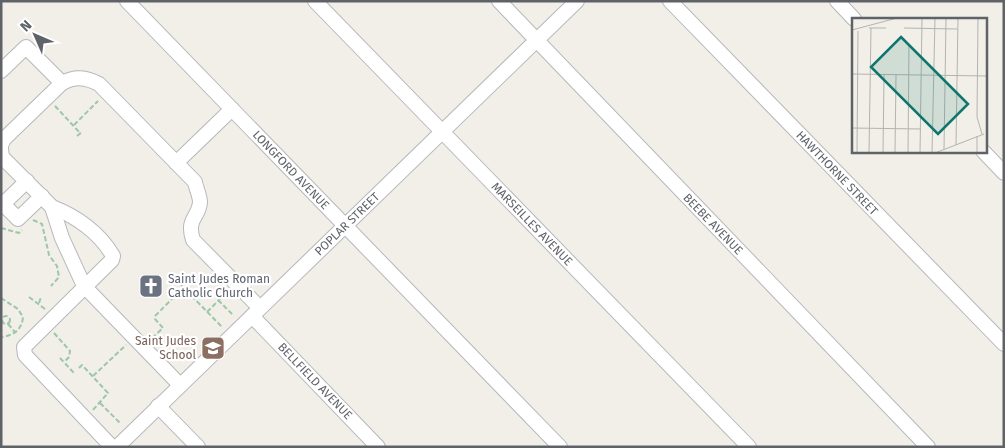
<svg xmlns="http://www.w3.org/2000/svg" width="1005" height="448" viewBox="0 0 1005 448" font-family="'Fira Sans',sans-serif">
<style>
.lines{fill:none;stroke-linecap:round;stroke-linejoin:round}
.minor-casing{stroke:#b5b8bc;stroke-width:16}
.path{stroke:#9cc7a9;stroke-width:2;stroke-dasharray:5 2.5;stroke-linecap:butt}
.minor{stroke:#fff;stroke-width:14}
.labels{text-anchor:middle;stroke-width:4.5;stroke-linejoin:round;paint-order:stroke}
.street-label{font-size:12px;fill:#5f6368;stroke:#fff}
.worship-label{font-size:12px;fill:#5b616d;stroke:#fff;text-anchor:start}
.education-label{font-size:12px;fill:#785e54;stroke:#fff;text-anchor:end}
.inset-road{fill:none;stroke:#b3b3b1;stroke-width:1}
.view{fill:#0f766e;fill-opacity:0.15;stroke:#0f766e;stroke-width:2.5}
.inset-edge{fill:none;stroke:#5f6368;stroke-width:2.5}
</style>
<rect width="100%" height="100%" fill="#f1efe8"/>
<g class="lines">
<g class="minor-casing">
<g id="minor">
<path d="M127,1L560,447"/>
<path d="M315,1L749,447"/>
<path d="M499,1L928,447"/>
<path d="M670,1L1004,344"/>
<path d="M837,1L854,19"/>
<path d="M1,71L26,47L62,83"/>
<path d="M1,145L4,139L62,83C75,76 85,77 99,84L195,182C196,188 200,196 200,202C199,218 186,218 193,240L260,308"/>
<path d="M1,149L2,157L52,207L62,238L84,286L180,385"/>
<path d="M983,151L1004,173"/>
<path d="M176,163L232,109"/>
<path d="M3,204L18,219L42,196"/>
<path d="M1,206L27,181"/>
<path d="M52,207C76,216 100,233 113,256L112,260L24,347L25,355L112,447"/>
<path d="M252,316L378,447"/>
<path d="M158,406L198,447"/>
<path d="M117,447L577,1"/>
</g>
</g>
<g class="path">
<path d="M55,106L80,133"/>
<path d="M74,125L98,101"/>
<path d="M77,136L82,132"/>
<path d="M33,220L42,224L49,255L57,266L59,277L51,286"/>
<path d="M1,228L19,233L22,230"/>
<path d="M181,285L222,327"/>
<path d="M29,297L45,309"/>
<path d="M1,298L18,309L23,317C22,330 13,336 1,337"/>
<path d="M218,300L234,316"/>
<path d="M39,303L41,297"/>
<path d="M207,312L228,291"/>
<circle cx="6" cy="320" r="4"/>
<path d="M8,324L15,332"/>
<path d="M54,333L70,351L69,357L64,362"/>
<path d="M152,338L163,328L155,319V316L183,288"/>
<path d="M60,358L74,373"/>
<path d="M79,368L82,365L108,393L92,411"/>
<path d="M93,376L126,345"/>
<path d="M100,403L121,424"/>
</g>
<use href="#minor" class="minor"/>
</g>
<defs>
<g id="church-square" transform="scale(1.25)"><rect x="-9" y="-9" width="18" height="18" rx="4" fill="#6b7280" stroke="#fff"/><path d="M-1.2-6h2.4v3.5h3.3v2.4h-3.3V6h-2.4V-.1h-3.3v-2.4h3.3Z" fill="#fff"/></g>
<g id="school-square" transform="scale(1.25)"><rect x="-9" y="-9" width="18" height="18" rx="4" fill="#8d6e63" stroke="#fff"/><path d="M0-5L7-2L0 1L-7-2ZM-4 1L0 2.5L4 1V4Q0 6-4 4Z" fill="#fff"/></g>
</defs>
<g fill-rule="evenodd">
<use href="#church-square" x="151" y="286"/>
<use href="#school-square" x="213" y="348"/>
</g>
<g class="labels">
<g class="street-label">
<text transform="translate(291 170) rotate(46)" y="4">LONGFORD AVENUE</text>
<text transform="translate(837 173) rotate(46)" y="4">HAWTHORNE STREET</text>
<text transform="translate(347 224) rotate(-44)" y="4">POPLAR STREET</text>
<text transform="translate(532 224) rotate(46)" y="4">MARSEILLES AVENUE</text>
<text transform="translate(713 224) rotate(46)" y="4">BEEBE AVENUE</text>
<text transform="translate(315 381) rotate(46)" y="4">BELLFIELD AVENUE</text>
</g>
<g class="worship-label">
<text x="168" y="283">Saint Judes Roman<tspan x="168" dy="14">Catholic Church</tspan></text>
</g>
<g class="education-label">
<text x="196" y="345">Saint Judes<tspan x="196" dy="14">School</tspan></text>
</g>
</g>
<g transform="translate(852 18)">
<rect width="135" height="135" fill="#f1efe8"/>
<path class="inset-road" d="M126,0L125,99L130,116M17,10H34M52,10L105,11M0,12L45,0M0,56L135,58M0,110L69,111M104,127L106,0M92,131L94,0M5,135L6,13M17,135L19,10M31,135L32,57M43,135L44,57M56,135L57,26M68,135L70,0M80,135L83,0M83,135L132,116M125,135V118"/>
<path class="view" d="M49,19L116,86L86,116L19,49Z"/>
<rect width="135" height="135" class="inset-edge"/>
</g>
<rect width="1005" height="448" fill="none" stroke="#5f6368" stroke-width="5"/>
<g transform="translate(35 35) rotate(315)" stroke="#ffffff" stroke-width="4" paint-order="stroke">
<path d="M0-4L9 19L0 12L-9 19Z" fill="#5f6368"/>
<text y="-8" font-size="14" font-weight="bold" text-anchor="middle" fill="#5f6368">N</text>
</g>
</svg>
